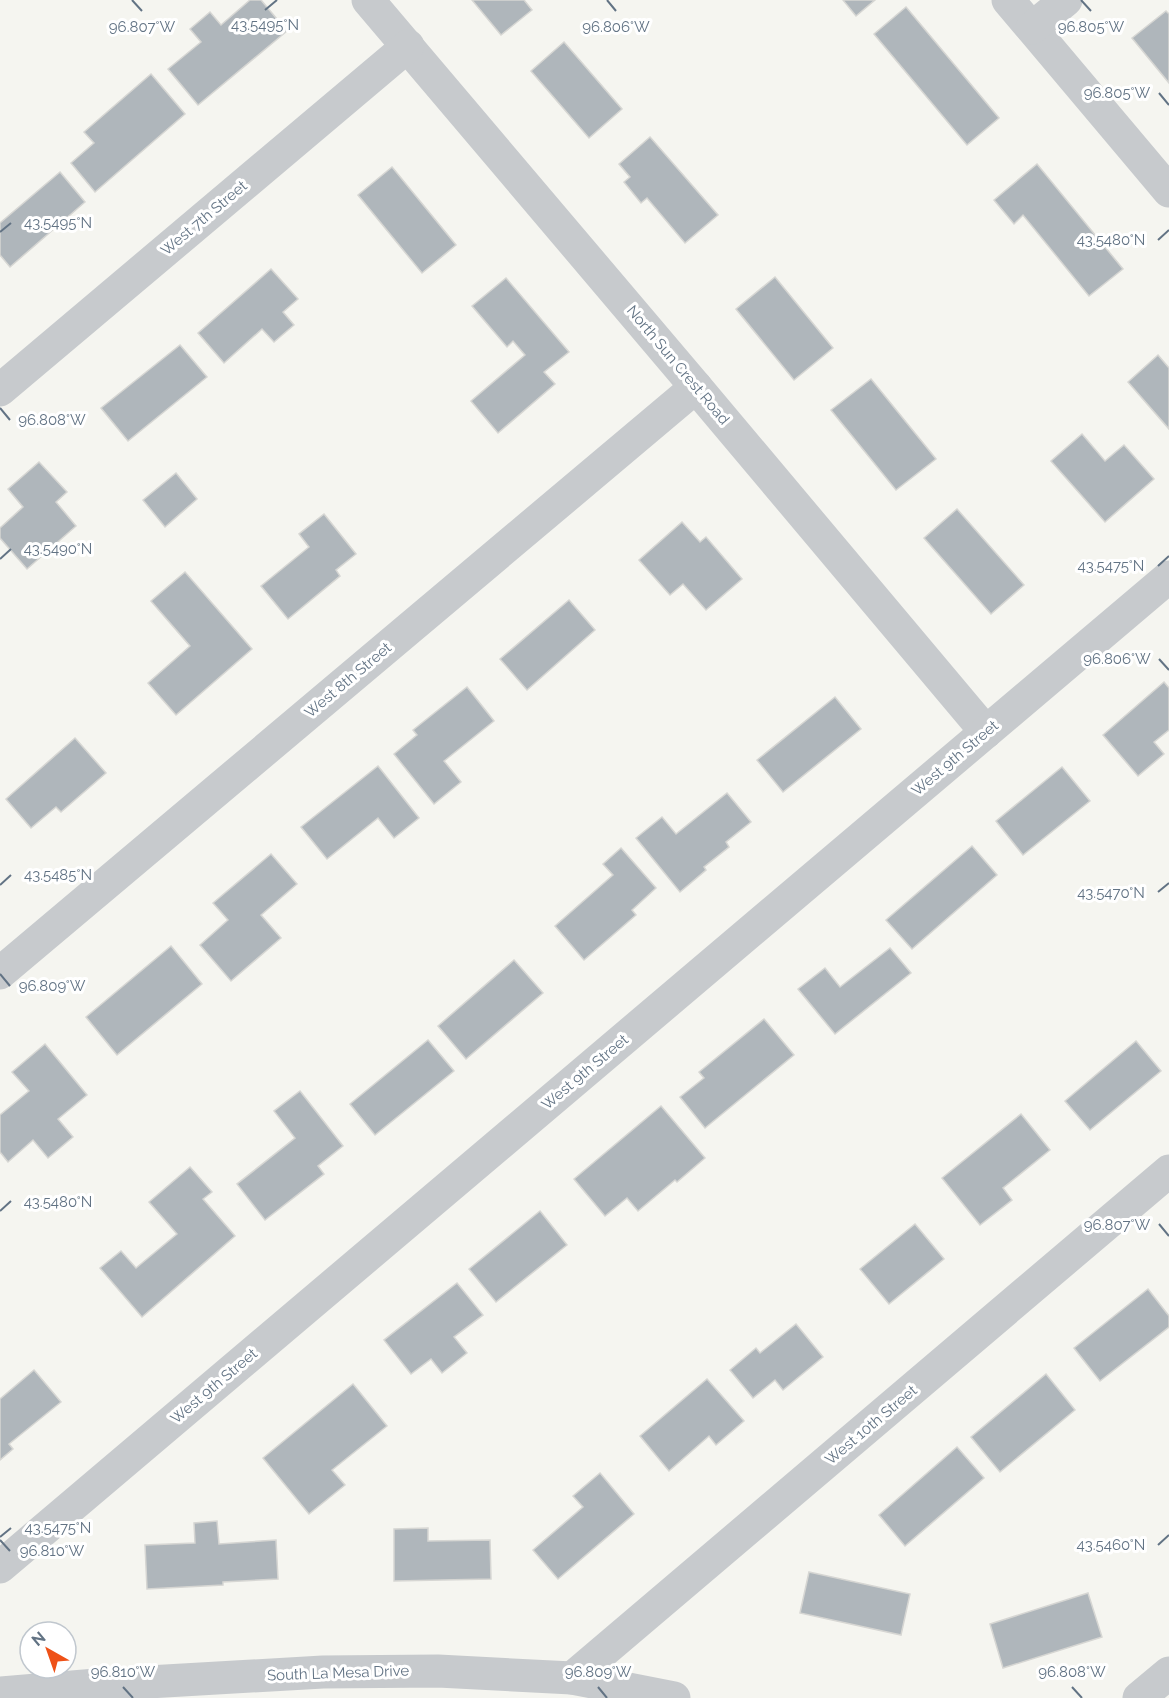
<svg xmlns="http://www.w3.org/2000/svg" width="1169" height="1698" viewBox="0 0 1169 1698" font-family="Raleway,sans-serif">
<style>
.building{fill:#afb6bb;stroke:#d6d6d3;stroke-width:1.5}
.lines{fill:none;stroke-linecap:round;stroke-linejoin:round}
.minor{stroke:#c7cacd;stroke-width:33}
.ticks{fill:none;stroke:#627384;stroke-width:2}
.labels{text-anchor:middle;stroke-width:6;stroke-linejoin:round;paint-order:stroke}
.street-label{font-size:15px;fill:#627384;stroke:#fff}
.ticks-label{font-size:15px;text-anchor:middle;fill:#627384;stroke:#fff;stroke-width:6;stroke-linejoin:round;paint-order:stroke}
</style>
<rect width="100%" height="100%" fill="#f5f5f0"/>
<g class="building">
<path d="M250,0H261L287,31L198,105L168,69L201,42L190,29L210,12L221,25Z"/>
<path d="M472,0H524L532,10L501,35Z"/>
<path d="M843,0H875L856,16Z"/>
<path d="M906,7L999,118L967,145L874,34Z"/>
<path d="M1166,11L1169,14V83L1132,38Z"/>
<path d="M564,42L622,109L589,138L531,71Z"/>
<path d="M151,74L185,114L95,192L71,163L94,143L84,132Z"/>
<path d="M650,137L718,215L685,243L647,198L641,203L624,182L630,177L619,164Z"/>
<path d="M1037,164L1123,269L1089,296L1023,215L1014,224L994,200Z"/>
<path d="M392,167L456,245L422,273L358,195Z"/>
<path d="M60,172L85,202L10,267L0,255V223Z"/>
<path d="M271,269L298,299L283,312L294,325L274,342L262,329L224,363L198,333Z"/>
<path d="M775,277L833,348L794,380L736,309Z"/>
<path d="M506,278L569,352L544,372L555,384L498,433L471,401L525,355L513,341L507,347L472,306Z"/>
<path d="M180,345L207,377L128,441L101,408Z"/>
<path d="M1158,355L1169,368V429L1128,382Z"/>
<path d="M871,379L936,459L896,490L831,410Z"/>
<path d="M1082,434L1105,461L1124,445L1154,479L1105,522L1051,461Z"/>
<path d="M39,462L67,492L56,502L76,526L27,569L0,538V528L23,507L8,489Z"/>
<path d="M176,473L197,499L165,527L143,500Z"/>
<path d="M957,509L1024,585L991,614L924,538Z"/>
<path d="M324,514L356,554L336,570L340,576L288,619L261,586L309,547L299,534Z"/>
<path d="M682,522L700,542L706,537L742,579L706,610L683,584L670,595L639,560Z"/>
<path d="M185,572L252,649L176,715L148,683L190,646L151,601Z"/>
<path d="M569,600L595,630L527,690L500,659Z"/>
<path d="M1164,682L1169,688V730L1154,742L1164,754L1138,776L1103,735Z"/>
<path d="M467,687L494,721L444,761L461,782L434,804L394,754L417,735L413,730Z"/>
<path d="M835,697L861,729L783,792L757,760Z"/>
<path d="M75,738L106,773L61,812L56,807L31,828L6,799Z"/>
<path d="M378,766L419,818L394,838L378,818L327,859L301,827Z"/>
<path d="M1062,767L1090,801L1023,855L996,821Z"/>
<path d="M727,793L751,822L726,842L729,847L704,867L706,870L680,892L636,838L662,817L676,834Z"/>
<path d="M972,846L997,875L912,949L886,920Z"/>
<path d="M621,848L656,888L632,910L636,915L584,960L555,926L613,875L603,864Z"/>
<path d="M271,854L297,884L261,915L281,938L231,981L200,945L228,920L213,903Z"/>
<path d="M171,946L202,984L117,1055L86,1017Z"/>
<path d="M890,948L911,973L835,1034L798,989L825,968L840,987Z"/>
<path d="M514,960L543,993L466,1059L438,1026Z"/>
<path d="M764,1019L794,1055L705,1128L680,1097L704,1078L699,1072Z"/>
<path d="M428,1040L454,1071L375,1135L350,1104Z"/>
<path d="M1136,1041L1161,1071L1090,1130L1065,1101Z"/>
<path d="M45,1044L87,1095L58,1119L73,1137L48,1158L33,1140L8,1162L0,1152V1115L29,1091L12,1072Z"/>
<path d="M300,1091L343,1146L318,1166L324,1174L265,1220L237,1184L295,1138L274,1111Z"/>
<path d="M661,1106L705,1158L677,1182L675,1180L638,1211L627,1198L605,1216L574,1179Z"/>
<path d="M1021,1114L1050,1150L1003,1188L1012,1200L980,1225L942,1178Z"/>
<path d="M190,1167L212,1192L203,1199L235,1236L142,1317L100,1268L121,1251L136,1268L177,1234L149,1202Z"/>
<path d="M540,1211L567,1245L496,1302L469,1269Z"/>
<path d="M915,1224L944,1259L889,1304L860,1269Z"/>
<path d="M457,1283L483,1315L454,1337L467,1353L442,1373L431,1359L411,1374L384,1340Z"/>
<path d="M1148,1289L1169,1316V1327L1100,1381L1074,1348Z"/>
<path d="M796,1324L823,1357L783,1390L775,1380L753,1398L730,1370L756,1348L760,1353Z"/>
<path d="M34,1370L61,1402L9,1444L13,1449L0,1460V1399Z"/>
<path d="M1046,1374L1075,1410L1000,1472L971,1437Z"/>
<path d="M707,1379L744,1421L716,1445L709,1436L669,1471L640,1436Z"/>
<path d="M353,1384L387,1426L332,1470L345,1485L309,1514L263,1458Z"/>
<path d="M957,1447L984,1478L905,1546L879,1515Z"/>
<path d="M600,1473L634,1514L558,1579L533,1550L583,1507L573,1496Z"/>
<path d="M217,1521L219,1544L276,1540L278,1579L223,1582V1585L147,1589L145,1545L195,1543L194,1523Z"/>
<path d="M428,1528V1541L490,1540L491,1579L394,1581V1529Z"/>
<path d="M809,1572L910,1594L901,1635L800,1613Z"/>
<path d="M1088,1593L1102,1637L1003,1668L990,1624Z"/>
</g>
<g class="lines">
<g class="minor">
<path d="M368,0L696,387L986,732"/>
<path d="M1008,0L1169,191"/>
<path d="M1032,28L1066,0"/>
<path d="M0,390L408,46"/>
<path d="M0,973L696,387"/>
<path d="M0,1567L1169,577"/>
<path d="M572,1678L1169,1171"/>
<path d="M0,1693L96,1685L323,1672L438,1671L572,1678L674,1698"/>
<path d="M1139,1698L1169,1673"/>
</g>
</g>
<path class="ticks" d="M132,0L142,11M607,0L616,11M1081,0L1091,11M265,10L277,0M1159,93L1169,105M0,232L11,223M1158,240L1169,230M0,408L10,420M0,559L11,549M1158,566L1169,556M1159,659L1169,670M0,885L11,875M1158,892L1169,883M0,974L10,986M0,1211L11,1201M1159,1224L1169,1236M0,1537L11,1528M0,1540L10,1551M1158,1545L1169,1535M123,1687L133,1698M598,1687L607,1698M1072,1687L1082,1698"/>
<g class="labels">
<g class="street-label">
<text transform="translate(204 218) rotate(-40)" y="5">West 7th Street</text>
<text transform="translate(678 365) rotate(50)" y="5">North Sun Crest Road</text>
<text transform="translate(348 680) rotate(-40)" y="5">West 8th Street</text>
<text transform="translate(955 758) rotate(-40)" y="5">West 9th Street</text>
<text transform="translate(585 1072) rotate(-40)" y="5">West 9th Street</text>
<text transform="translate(214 1386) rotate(-40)" y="5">West 9th Street</text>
<text transform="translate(871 1425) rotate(-40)" y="5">West 10th Street</text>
<text transform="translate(338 1673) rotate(-2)" y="5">South La Mesa Drive</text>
</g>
</g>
<g class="ticks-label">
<text x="265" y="30">43.5495°N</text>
<text x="142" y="32">96.807°W</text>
<text x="616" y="32">96.806°W</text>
<text x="1091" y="32">96.805°W</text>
<text x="1117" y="98">96.805°W</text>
<text x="58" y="228">43.5495°N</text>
<text x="1111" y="245">43.5480°N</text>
<text x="52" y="425">96.808°W</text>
<text x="58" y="554">43.5490°N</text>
<text x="1111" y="571">43.5475°N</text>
<text x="1117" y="664">96.806°W</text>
<text x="58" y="880">43.5485°N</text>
<text x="1111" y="898">43.5470°N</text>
<text x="52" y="991">96.809°W</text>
<text x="58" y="1207">43.5480°N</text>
<text x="1117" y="1230">96.807°W</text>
<text x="58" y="1533">43.5475°N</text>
<text x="1111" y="1550">43.5460°N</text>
<text x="52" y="1556">96.810°W</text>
<text x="123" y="1677">96.810°W</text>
<text x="598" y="1677">96.809°W</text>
<text x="1072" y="1677">96.808°W</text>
</g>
<g transform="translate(48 1650) rotate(320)"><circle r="28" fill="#ffffff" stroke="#c0c7ce" stroke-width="1.5"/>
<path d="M0-4.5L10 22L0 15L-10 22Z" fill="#ee5117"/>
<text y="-9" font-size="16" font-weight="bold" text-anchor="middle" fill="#627384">N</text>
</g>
</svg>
